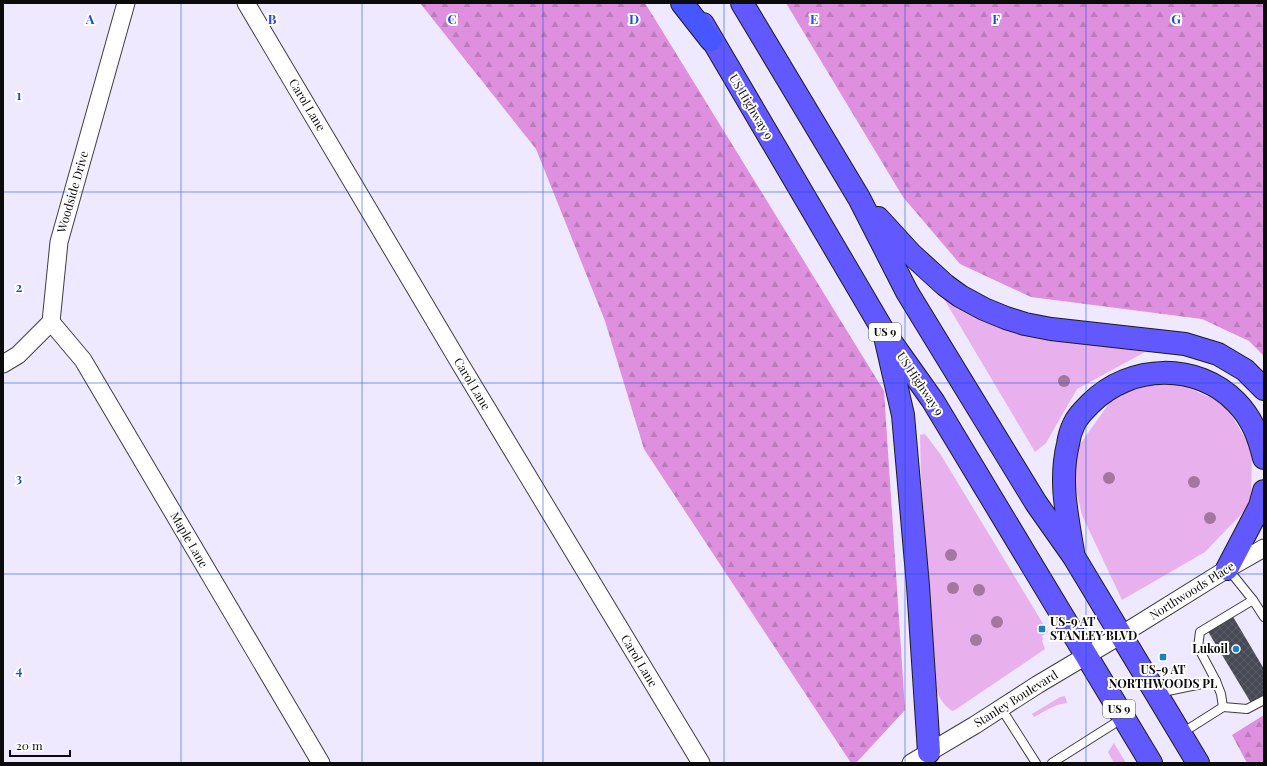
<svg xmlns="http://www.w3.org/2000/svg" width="1267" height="766" viewBox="0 0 1267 766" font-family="'Playfair Display',serif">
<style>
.green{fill:#e8b0ec}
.forest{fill:url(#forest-firs)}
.building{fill:url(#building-cross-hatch)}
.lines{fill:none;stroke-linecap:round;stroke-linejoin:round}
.service-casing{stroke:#3e3e3e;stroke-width:10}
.minor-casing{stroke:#3e3e3e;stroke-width:19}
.trunk-casing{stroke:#1c1c1c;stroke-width:24}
.motorway-casing{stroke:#1c1c1c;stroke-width:24}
.service{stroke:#fff;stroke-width:8}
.minor{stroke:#fff;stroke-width:17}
.trunk{stroke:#6258ff;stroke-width:22}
.motorway{stroke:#4757ff;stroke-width:22}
.tree{fill:#a476a0}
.grid{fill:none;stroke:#1d4ed8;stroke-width:1;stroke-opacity:0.55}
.poi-dot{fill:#1a7fc5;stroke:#fff;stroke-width:1.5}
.labels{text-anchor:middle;stroke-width:4;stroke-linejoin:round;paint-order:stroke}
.shield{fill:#fff;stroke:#545454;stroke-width:1}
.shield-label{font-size:11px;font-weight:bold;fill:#0b0b0b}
.street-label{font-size:12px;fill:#0b0b0b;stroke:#fff}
.poi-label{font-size:12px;font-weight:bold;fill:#0b0b0b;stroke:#fff;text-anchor:start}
.grid-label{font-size:13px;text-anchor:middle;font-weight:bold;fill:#1d4ed8;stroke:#fff;stroke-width:4;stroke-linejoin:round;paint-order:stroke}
</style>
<defs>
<pattern id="forest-firs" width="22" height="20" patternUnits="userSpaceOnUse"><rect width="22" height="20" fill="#de8fdd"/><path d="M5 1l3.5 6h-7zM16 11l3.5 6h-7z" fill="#bd7abc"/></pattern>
<pattern id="building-cross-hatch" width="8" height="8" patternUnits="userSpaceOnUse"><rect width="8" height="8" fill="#474955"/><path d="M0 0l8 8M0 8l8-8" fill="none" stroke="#5d5f68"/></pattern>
</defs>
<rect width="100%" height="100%" fill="#efe9ff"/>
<g class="green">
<path d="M944,299L1010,331L1145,352L1077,389L1046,443L1035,452Z"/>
<path d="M1171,380L1225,404L1252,450L1251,504L1205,552L1122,600L1082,515L1071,469L1081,443L1115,395Z"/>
<path d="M925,434L941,455L1048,632L1042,636L1043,639L1042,641L1045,649L955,710L952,711C942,704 938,696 935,685L921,476L920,435Z"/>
<path d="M1065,696L1067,703C1055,704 1045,711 1034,717L1032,714L1060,697Z"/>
<path d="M1114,743L1126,763H1114L1108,752Z"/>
</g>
<g class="forest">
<path d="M420,3H645L884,391L905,710L856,763H851L644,449L605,321L536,149Z"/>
<path d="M786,3H1264V356L1249,341L1202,319L1031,297L960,264L903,197Z"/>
<path d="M1264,715V763H1247L1232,735Z"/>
</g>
<path class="building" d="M1232,615L1264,669V695L1251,703L1207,630Z"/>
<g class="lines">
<g class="service-casing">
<g id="service">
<path d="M1253,600L1264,617"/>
<path d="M1158,693L1216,681"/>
<path d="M1223,707L1247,709L1264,700"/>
<path d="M1001,708L1036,763"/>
<path d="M1182,733L1223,707L1221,694L1216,681L1198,647L1200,632L1253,600L1228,569"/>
<path d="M1052,763L1123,718"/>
</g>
</g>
<g class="minor-casing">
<g id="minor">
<path d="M246,3L459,362L701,763"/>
<path d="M51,322L83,360L321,763"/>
<path d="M3,364L18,355L51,322L59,242L126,3"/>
<path d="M911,763L975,725L1037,685L1121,635L1227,569L1264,548"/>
</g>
</g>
<g class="trunk-casing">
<g id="trunk">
<path d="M742,3L859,198L907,292L1036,503L1074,557L1198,763"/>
<path d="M703,24L884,332L933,401L1151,763"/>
<path d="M878,218L911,254L945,285L960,296L984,309L1006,318L1025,324L1051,329L1185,344L1218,354L1245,370L1264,389"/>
<path d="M886,341L903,415L918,586L929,752"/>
<path d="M1073,552C1067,515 1059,481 1068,444C1069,437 1071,430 1074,424C1078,415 1085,409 1091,403C1130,364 1197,362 1236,402C1252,418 1259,437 1264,458"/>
<path d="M1227,569L1260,506L1264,491"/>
</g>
</g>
<g class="motorway-casing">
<path id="motorway" d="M682,3L711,40"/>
</g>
<use href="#service" class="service"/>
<use href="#minor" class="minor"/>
<use href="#trunk" class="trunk"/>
<use href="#motorway" class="motorway"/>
</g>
<g class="tree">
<circle cx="1064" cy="381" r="6"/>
<circle cx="1109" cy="478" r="6"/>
<circle cx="1194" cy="482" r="6"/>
<circle cx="1210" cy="518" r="6"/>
<circle cx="951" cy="555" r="6"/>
<circle cx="953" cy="588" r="6"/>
<circle cx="979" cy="590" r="6"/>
<circle cx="997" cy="622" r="6"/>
<circle cx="976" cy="640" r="6"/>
</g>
<path class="grid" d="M181,3V763M362,3V763M543,3V763M724,3V763M905,3V763M1086,3V763M3,192H1264M3,383H1264M3,574H1264"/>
<g class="poi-dot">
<rect x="1038" y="625" width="8" height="8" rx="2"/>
<circle cx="1236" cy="649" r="4"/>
<rect x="1159" y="653" width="8" height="8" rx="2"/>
</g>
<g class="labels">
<g class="shield">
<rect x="869" y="323" width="32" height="18" rx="3"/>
<rect x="1103" y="700" width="32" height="18" rx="3"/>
</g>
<g class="shield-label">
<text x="885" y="336">US 9</text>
<text x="1119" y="713">US 9</text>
</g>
<g class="street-label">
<text transform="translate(307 105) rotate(59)" y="4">Carol Lane</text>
<text transform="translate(751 107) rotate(59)" y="4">US Highway 9</text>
<text transform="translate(73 192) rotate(-74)" y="4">Woodside Drive</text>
<text transform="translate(472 384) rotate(59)" y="4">Carol Lane</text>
<text transform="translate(920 384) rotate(56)" y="4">US Highway 9</text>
<text transform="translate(189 540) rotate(60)" y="4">Maple Lane</text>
<text transform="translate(1192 591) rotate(-32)" y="4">Northwoods Place</text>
<text transform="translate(639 661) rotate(59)" y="4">Carol Lane</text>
<text transform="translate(1016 699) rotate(-32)" y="4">Stanley Boulevard</text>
</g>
<g class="poi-label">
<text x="1050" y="626">US-9 AT<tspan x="1050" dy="14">STANLEY BLVD</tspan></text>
<text x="1228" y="653" text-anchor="end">Lukoil</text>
<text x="1163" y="674" text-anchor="middle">US-9 AT<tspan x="1163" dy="14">NORTHWOODS PL</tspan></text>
</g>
</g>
<g class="grid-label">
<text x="90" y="24">A</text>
<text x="272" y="24">B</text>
<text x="452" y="24">C</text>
<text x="634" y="24">D</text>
<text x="814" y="24">E</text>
<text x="996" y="24">F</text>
<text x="1176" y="24">G</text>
<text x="19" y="100">1</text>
<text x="19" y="292">2</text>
<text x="19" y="483">3</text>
<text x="19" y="675">4</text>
</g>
<rect width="1267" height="766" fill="none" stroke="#0b0b0b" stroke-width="8"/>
<path d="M10 750v6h60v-6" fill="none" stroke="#0b0b0b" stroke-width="2"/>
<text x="16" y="750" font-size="12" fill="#0b0b0b" stroke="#ffffff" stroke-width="3" paint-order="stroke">20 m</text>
</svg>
